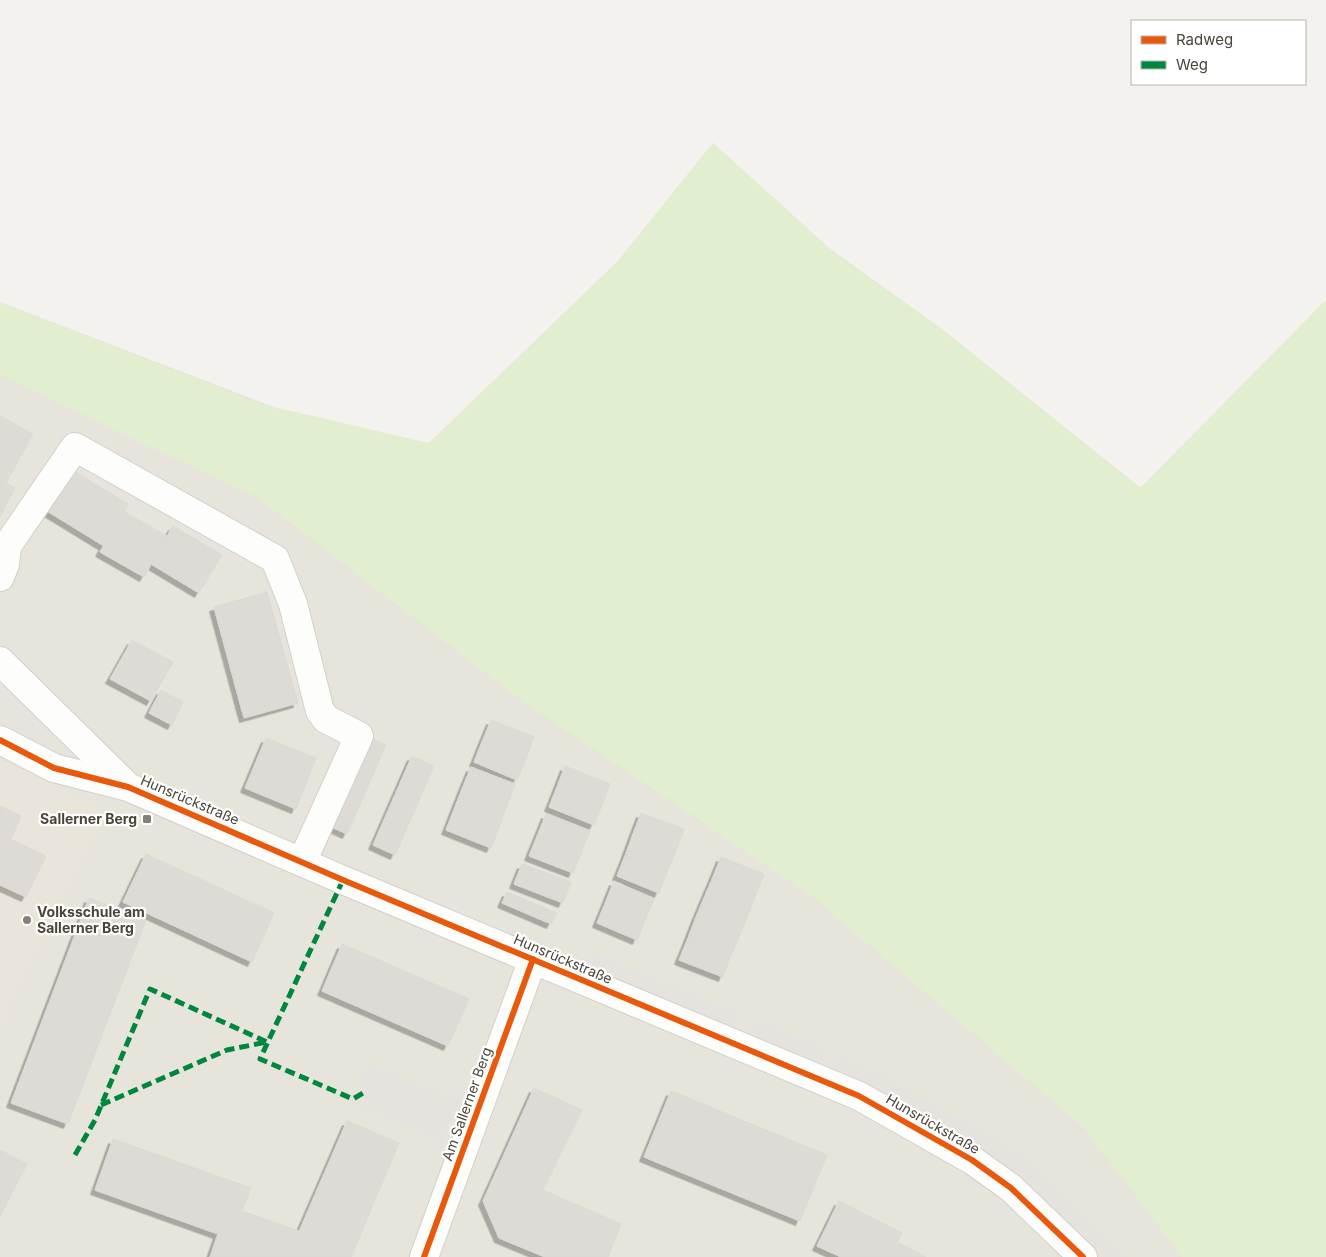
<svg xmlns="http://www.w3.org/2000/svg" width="1326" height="1257" viewBox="0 0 1326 1257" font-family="Inter,sans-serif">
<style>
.residential{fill:#e7e4dc}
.education{fill:#eae5da}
.green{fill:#e1eecf}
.parking{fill:#e6e3df}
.building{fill:#dedbd6;stroke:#dcd9d4;filter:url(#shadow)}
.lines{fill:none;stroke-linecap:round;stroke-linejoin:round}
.minor-casing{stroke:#d2d0cb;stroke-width:30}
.minor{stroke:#fdfdfc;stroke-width:28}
.quiet{stroke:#00873e;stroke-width:5;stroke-dasharray:10 5;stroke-linecap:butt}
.cycleway-casing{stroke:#fff;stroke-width:9}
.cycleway{stroke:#e8590c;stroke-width:6}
.poi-dot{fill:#868178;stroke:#fff;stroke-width:2}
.labels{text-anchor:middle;stroke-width:4.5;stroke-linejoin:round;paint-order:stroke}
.street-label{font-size:14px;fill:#4b4439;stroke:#fff}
.poi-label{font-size:14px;font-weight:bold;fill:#4b4439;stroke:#fff;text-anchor:end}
</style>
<defs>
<filter id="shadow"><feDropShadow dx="-4.5" dy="4.5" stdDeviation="0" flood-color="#0004"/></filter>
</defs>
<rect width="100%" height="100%" fill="#f4f2ee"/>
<path class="residential" d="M713,143L829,248L942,329L1141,488L1326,300V1257H0V302L367,443H429L618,261Z"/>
<path class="education" d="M0,759L108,811L0,1028Z"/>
<path class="green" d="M713,143L829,248L942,329L1140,488L1326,300V1257H1182L1083,1127L809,894L522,701L258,498L0,375V302L261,404L429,443L618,261Z"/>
<g class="parking">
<path d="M590,950L744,1014L736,1032L582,969Z"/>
<path d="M752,1017L827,1048L819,1066L745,1036Z"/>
<path d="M838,1053L877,1070L1015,1149L1033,1162L1131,1257H1101L1023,1181L830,1070Z"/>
<path d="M366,1062L458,1099L441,1141L349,1104Z"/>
</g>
<g class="building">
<path d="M0,416L33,434L6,483L0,480Z"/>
<path d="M72,470L128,504L104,546L47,511Z"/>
<path d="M0,480L15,488L0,517Z"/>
<path d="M123,511L167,536L144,577L100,552Z"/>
<path d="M173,526L222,555L199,593L151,564Z"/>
<path d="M267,592L298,703L244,718L214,607Z"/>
<path d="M132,640L173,662L151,701L110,679Z"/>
<path d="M161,690L183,702L172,725L149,713Z"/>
<path d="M491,720L534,737L526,759L482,742Z"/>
<path d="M364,735L386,745L347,834L325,824Z"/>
<path d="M266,738L316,758L296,809L245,788Z"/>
<path d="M482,742L526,759L517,780L474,762Z"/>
<path d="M412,756L434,766L395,855L373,845Z"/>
<path d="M565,766L610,784L602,805L557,787Z"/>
<path d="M471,767L515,784L507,806L462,789Z"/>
<path d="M557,787L602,805L594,825L549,807Z"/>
<path d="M462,789L507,806L500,825L455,807Z"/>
<path d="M0,806L21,816L11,839L46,856L26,897L0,885Z"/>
<path d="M455,807L500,825L491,848L446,830Z"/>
<path d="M641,813L684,829L676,851L633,834Z"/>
<path d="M546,814L590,831L582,851L538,834Z"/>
<path d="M538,834L582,851L573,873L529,856Z"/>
<path d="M633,834L676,851L667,872L625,856Z"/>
<path d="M146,854L274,913L252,962L123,902Z"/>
<path d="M625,856L667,872L659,893L617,876Z"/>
<path d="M721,857L764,874L756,894L713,877Z"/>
<path d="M522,864L571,882L563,903L514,884Z"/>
<path d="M713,877L756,894L748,915L704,898Z"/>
<path d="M614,881L654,899L646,918L606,901Z"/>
<path d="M507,892L557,913L551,924L502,903Z"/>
<path d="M89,898L146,920L68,1124L11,1103Z"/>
<path d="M704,898L748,915L740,935L696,917Z"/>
<path d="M606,901L646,918L637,940L597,923Z"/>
<path d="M696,917L740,935L731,955L688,938Z"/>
<path d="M688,938L731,955L723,977L679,960Z"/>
<path d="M342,944L469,999L448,1046L322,991Z"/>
<path d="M534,1088L582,1110L543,1190L621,1224L608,1257H545L499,1238L483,1201Z"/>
<path d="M671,1091L827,1155L800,1221L644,1157Z"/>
<path d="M347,1121L399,1143L351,1257H288Z"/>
<path d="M113,1139L251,1188L242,1211L299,1231L288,1257H210L218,1234L95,1190Z"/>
<path d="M0,1150L27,1164L0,1216Z"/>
<path d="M839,1201L902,1233L890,1257H841L817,1246Z"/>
<path d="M897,1242L926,1257H890Z"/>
</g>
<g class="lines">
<g class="minor-casing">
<g id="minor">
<path d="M0,577L5,564L7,546L75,447L275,559L293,604L320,711L326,719L359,736L302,862"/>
<path d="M0,661L127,786"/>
<path d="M0,740L54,768L128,787L343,880L859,1096L972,1160L1011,1188L1083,1257"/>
<path d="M424,1257L533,959"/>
</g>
</g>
<use href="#minor" class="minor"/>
<g class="quiet">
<path d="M343,880L260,1059L353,1099L363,1093"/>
<path d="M101,1105L227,1050L267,1042"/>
<path d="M75,1155L95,1120L150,989L267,1042"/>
</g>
<g class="cycleway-casing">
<g id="cycleway">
<path d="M0,740L54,768L128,787L343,880L859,1096L972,1160L1011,1188L1083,1257"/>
<path d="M424,1257L533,959"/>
</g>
</g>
<use href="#cycleway" class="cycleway"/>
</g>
<g class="poi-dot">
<rect x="142" y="814" width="10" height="10" rx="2.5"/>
<circle cx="27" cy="920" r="5"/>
</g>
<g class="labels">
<g class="street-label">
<text transform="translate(190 800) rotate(23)" y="5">Hunsrückstraße</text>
<text transform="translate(563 959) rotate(23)" y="5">Hunsrückstraße</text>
<text transform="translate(467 1104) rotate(-70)" y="5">Am Sallerner Berg</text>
<text transform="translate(933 1124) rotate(30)" y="5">Hunsrückstraße</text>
</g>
<g class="poi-label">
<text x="137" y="824">Sallerner Berg</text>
<text x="37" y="917" text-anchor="start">Volksschule am<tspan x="37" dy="16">Sallerner Berg</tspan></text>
</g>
</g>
<rect x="1131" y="20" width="175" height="65" fill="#ffffff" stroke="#b7b4b0"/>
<rect x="1141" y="36" width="25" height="8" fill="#e8590c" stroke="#b7b4b0"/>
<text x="1176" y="45" font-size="15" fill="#4b4439">Radweg</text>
<rect x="1141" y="61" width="25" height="8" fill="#00873e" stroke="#b7b4b0"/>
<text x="1176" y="70" font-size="15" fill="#4b4439">Weg</text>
</svg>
